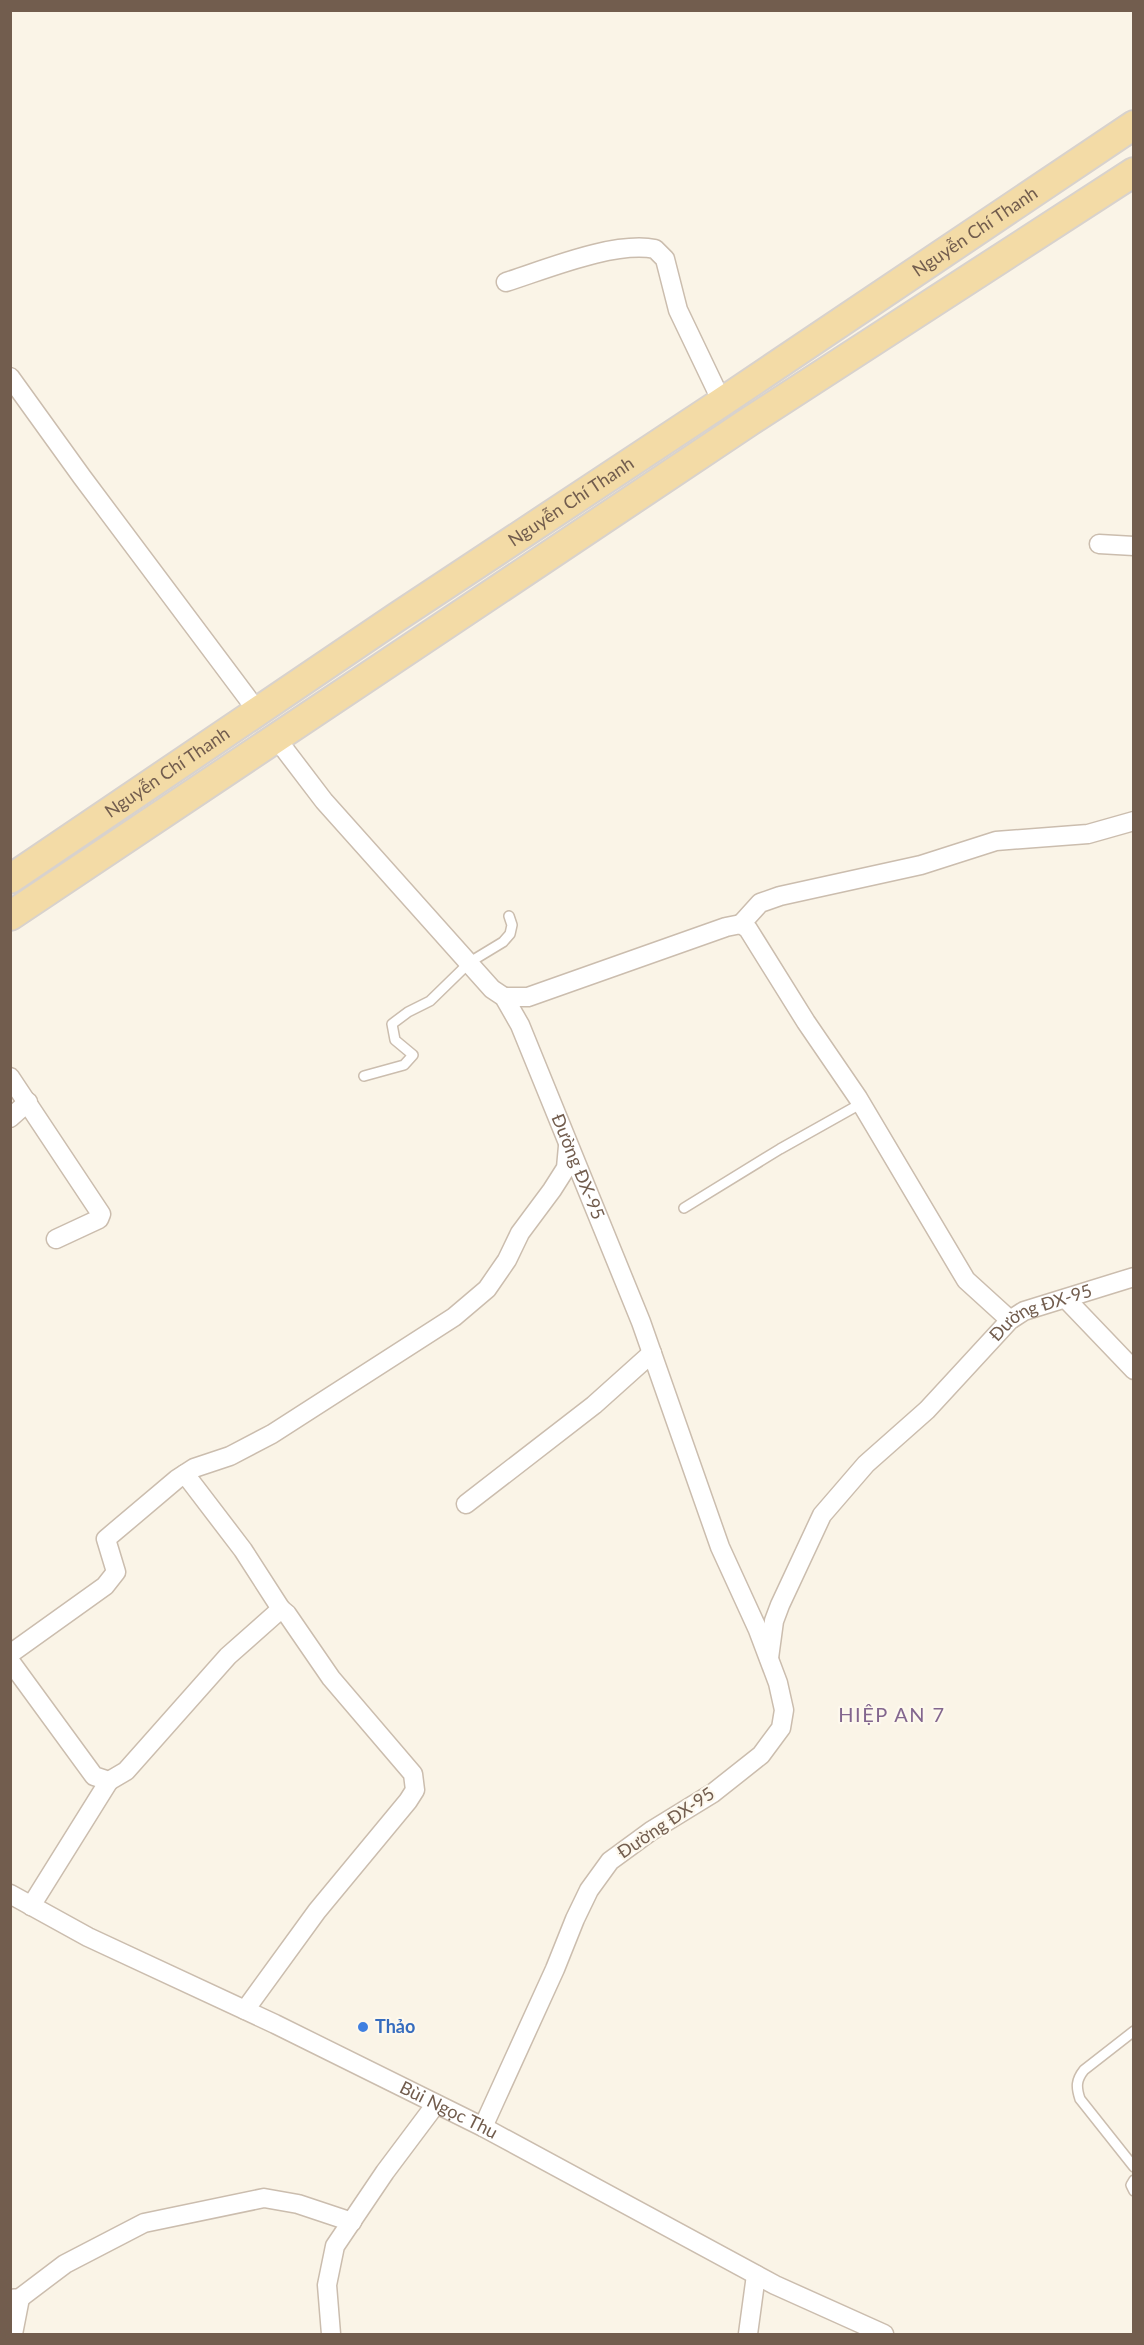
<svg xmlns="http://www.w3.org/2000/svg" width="1144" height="2345" viewBox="0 0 1144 2345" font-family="Lato,sans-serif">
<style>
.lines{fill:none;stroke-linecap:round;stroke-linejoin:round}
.service-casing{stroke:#cbbdae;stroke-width:12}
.minor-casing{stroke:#cbbdae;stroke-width:21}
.primary-casing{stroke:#d8d2cd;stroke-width:32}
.service{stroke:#fff;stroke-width:9}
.minor{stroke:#fff;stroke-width:18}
.primary{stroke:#f3dba6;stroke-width:28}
.shop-dot{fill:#3f7fe0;stroke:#fdf8ed;stroke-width:2}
.labels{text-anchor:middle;stroke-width:4.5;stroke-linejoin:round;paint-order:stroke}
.street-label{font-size:18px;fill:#725d4e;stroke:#fdf8ed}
.shop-label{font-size:18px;font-weight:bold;fill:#366cbe;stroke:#fdf8ed;text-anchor:start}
.neighbourhood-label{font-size:20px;letter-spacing:1.5px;fill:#83668e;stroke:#fdf8ed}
</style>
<rect width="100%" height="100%" fill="#faf4e7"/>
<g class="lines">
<g class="service-casing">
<g id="service">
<path d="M364,1076L404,1065L413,1055L395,1040L392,1024L408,1012L430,1001L470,962L503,942L510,934L512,925L509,916"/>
<path d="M684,1208L780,1149L862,1103"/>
<path d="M1134,2031L1084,2070C1076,2080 1076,2087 1080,2099L1134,2167"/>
<path d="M1134,2180L1131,2185L1134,2191"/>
</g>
</g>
<g class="minor-casing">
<g id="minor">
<path d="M506,282C547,269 614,241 655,249L665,259L678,310L722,402"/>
<path d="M10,377L82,477L258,712"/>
<path d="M1099,544L1134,546"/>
<path id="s1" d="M276,738L324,801L492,989L504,997L520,1025L641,1322L720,1547L758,1630L778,1683L784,1710L781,1728L761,1755L713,1793L651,1831L610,1861L589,1890L575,1919L555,1969L483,2127"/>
<path d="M741,924L760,903L780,896L921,865L996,841L1088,834L1134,821"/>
<path d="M504,997H528L726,927L741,924L748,929L806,1022L858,1098L966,1280L1010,1320"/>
<path d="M10,1077L101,1214L99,1219L56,1239"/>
<path d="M10,1118L28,1102"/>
<path d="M1066,1299L1134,1370"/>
<path d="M185,1474L243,1550L281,1609"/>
<path d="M466,1504L594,1405L652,1353"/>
<path d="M10,1654L105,1586L116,1572L106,1539L177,1479L194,1468L230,1456L272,1434L454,1317L487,1289L507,1260L520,1233L552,1190L566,1168L568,1146"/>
<path id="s2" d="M769,1658L774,1621L780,1605L822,1515L866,1464L927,1410L1010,1320L1024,1311L1134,1277"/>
<path d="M10,1661L94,1776L109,1781L126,1771L228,1656L281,1609L287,1614L331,1678L413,1774L415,1790L408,1801L317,1911L245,2010"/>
<path id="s3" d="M10,1894L88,1937L275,2024L483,2127L775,2285L884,2334"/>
<path d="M31,1906L109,1781"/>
<path d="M10,2299L20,2298L65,2264L144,2223L264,2198L298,2204L352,2222"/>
<path d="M13,2334L20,2298"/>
<path d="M331,2334L327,2285L335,2246L385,2172L436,2104"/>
<path d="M748,2334L756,2275"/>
</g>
</g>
<g class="primary-casing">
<g id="primary">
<path id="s4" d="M10,879L397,617L722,402L1134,125"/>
<path d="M10,916L750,421L1134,172"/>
</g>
</g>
<use href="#service" class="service"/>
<use href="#minor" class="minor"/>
<use href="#primary" class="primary"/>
</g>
<circle class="shop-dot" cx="363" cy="2027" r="6"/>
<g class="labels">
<g class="street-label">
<text dy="6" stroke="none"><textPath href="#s4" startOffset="1162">Nguyễn Chí Thanh</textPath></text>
<text dy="6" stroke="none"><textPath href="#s4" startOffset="676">Nguyễn Chí Thanh</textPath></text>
<text dy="6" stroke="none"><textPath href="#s4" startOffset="190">Nguyễn Chí Thanh</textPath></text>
<text dy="6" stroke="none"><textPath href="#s1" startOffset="531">Đường ĐX-95</textPath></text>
<text dy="6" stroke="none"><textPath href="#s2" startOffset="456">Đường ĐX-95</textPath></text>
<text transform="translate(666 1823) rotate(-34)" y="6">Đường ĐX-95</text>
<text dy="6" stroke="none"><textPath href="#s3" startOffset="489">Bùi Ngọc Thu</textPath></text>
</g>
<g class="shop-label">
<text x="375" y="2033">Thảo</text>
</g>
<g class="neighbourhood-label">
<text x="892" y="1722">HIỆP AN 7</text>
</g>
</g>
<rect width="1144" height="2345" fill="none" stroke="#725d4e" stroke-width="24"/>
</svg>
